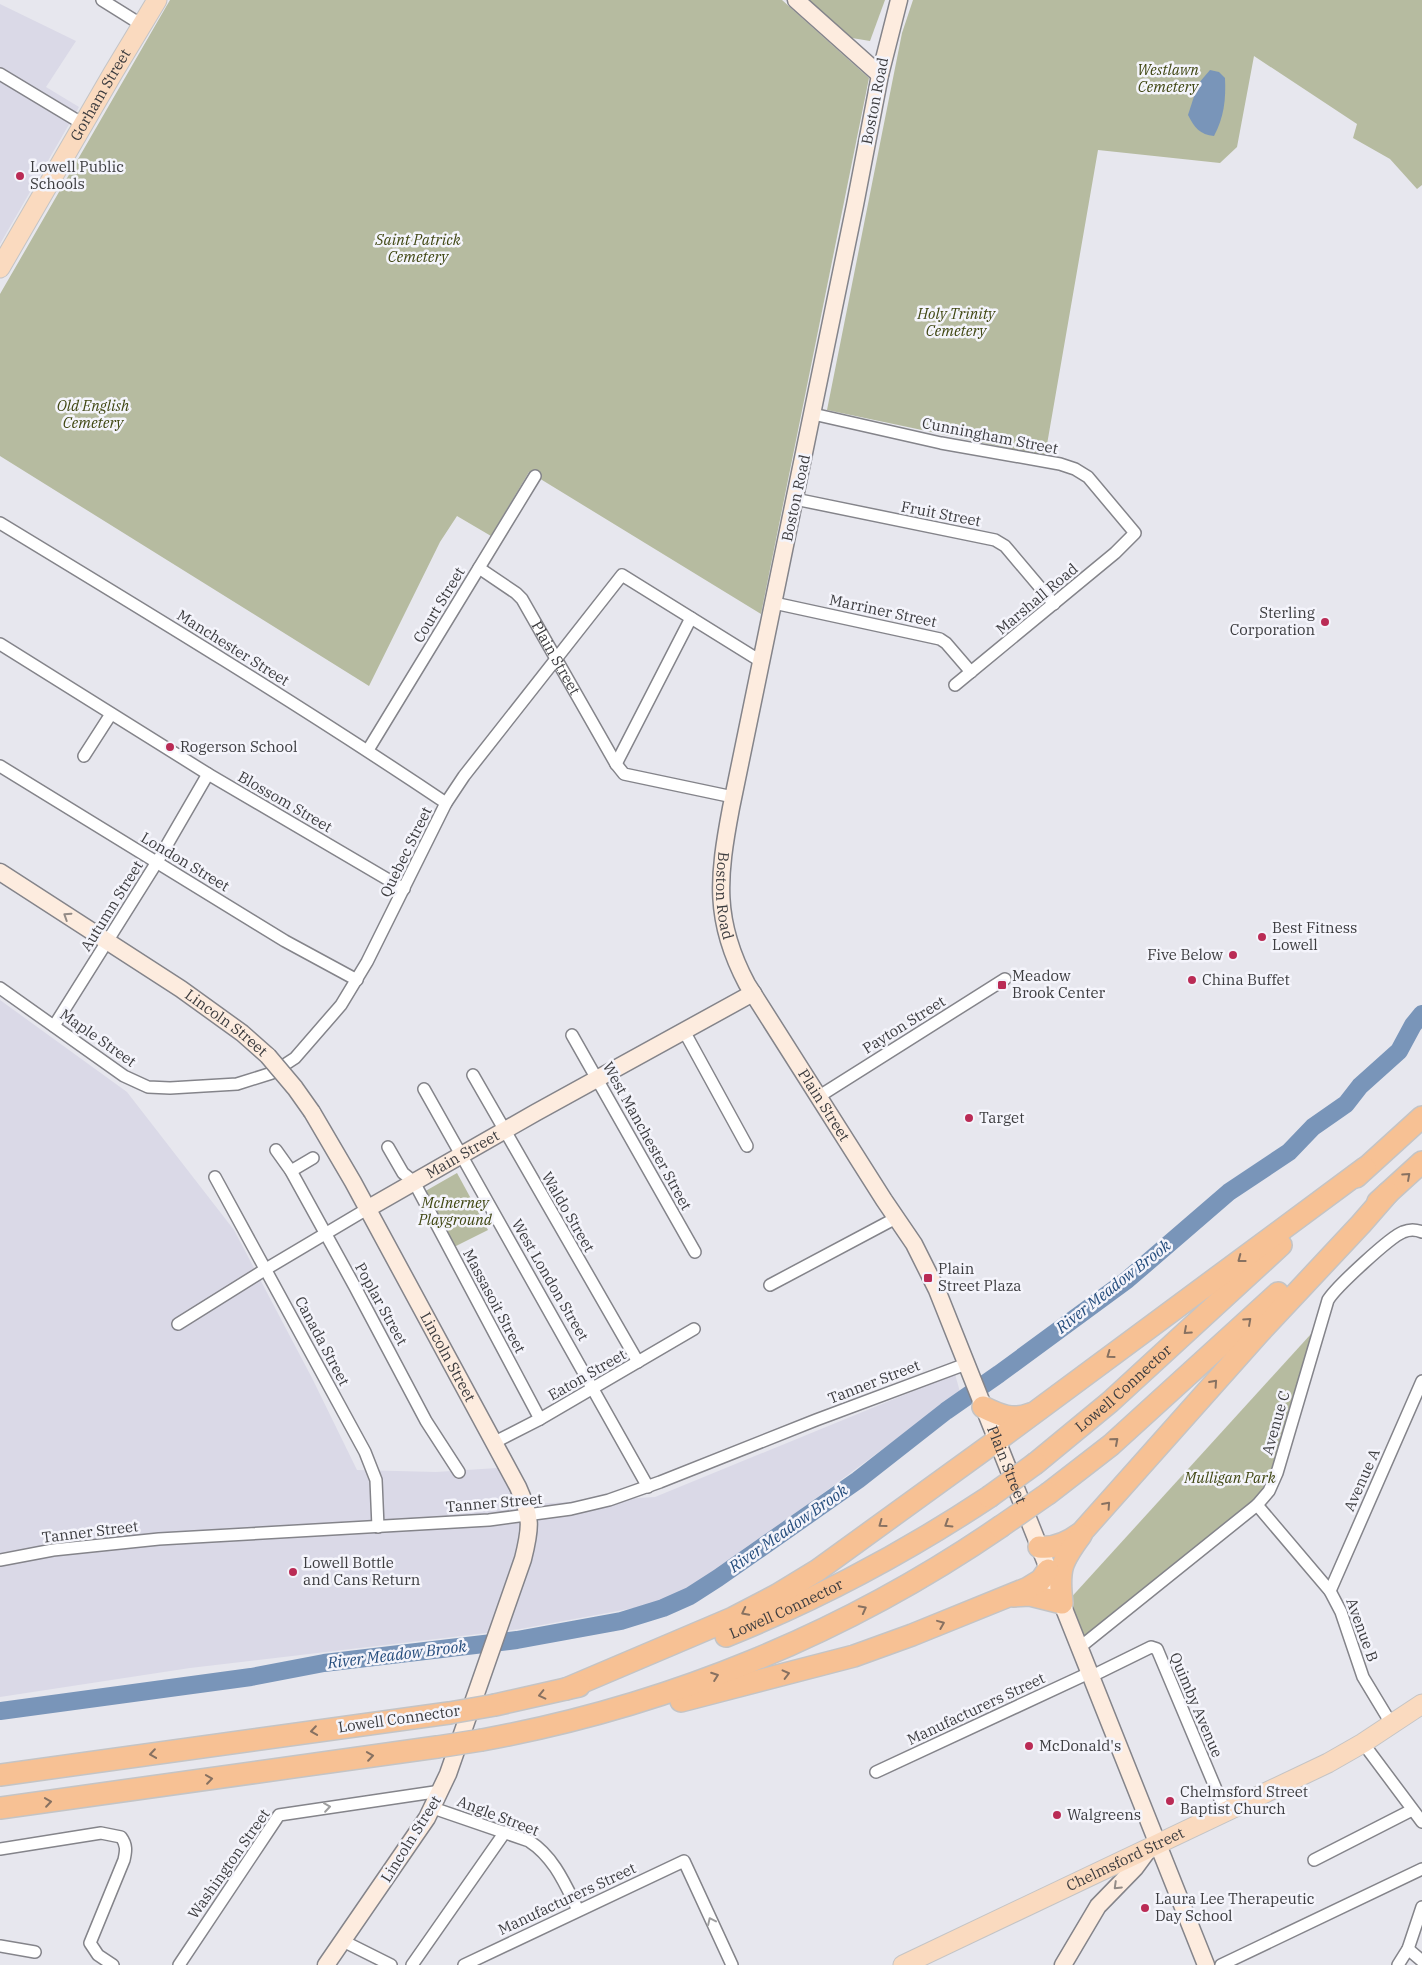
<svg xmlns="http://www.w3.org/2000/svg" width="1422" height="1965" viewBox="0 0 1422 1965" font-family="'IBM Plex Serif',serif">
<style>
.built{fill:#dad9e7}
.green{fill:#b6bba0}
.water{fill:#7995b9}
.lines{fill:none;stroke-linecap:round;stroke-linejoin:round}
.river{stroke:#7995b9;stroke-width:18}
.street-casing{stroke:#84848a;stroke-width:14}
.secondary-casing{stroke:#84848a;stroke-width:19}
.primary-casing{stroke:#c4c4c5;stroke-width:21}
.highway-casing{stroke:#c4c4c5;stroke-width:24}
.street{stroke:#fff;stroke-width:11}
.secondary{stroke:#fdecdf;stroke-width:16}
.primary{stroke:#fadabf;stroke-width:19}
.highway{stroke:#f7c194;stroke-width:21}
.secondary-bridge-casing{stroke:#84848a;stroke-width:19;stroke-linecap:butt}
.highway-bridge-casing{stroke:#c4c4c5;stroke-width:24;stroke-linecap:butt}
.secondary-bridge{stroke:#fdecdf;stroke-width:16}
.highway-bridge{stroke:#f7c194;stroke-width:21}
.oneway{stroke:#938b87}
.oneway2{stroke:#877161}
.oneway3{stroke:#9e9e9f}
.poi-dot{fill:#ba2b55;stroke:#f4f4fb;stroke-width:2}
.labels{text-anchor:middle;stroke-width:5;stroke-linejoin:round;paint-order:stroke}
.park-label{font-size:15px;font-style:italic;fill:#3f4611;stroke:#f4f4fb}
.street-label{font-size:15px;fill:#3c3c3f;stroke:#f4f4fb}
.poi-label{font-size:15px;fill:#3c3c3f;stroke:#f4f4fb;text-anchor:start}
.water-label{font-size:16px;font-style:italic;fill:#244c7c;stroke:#f4f4fb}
</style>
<rect width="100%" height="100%" fill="#e7e7ee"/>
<g class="built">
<path d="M0,4L76,41L46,87L79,107L0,244Z"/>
<path d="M0,1000L127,1092L234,1230L312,1378L357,1470L436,1472L497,1468L534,1504L655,1497L955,1374L960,1392L715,1573L656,1604L520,1629L190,1668L0,1697Z"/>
</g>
<g class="green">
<path d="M170,0H782L869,78L761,614L529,472L491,536L457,516L440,542L369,686L0,456V294Z"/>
<path d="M809,0H885L870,41L852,38Z"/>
<path d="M913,0H1422V185L1417,189L1390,159L1353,138L1357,124L1254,56L1237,147L1220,163L1098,150L1045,456L827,410L902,33Z"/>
<path d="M457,1173L488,1230L452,1248L422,1193Z"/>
<path d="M1321,1323L1269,1491L1079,1648L1067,1602Z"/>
</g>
<path class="water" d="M1210,70L1219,72L1225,78C1226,100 1224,117 1214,136C1200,135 1194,127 1188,115L1198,84Z"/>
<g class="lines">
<path class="river" d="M0,1711L251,1677L324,1663L517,1640L621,1621L663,1608L690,1596L718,1578L858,1480L946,1411L999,1374L1127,1280L1229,1192L1289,1152L1313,1127L1346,1104L1360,1086L1399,1051L1413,1025L1422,1014"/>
<g class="street-casing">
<g id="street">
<path d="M102,0L142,25"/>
<path d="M0,74L83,124"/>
<path d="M813,414L941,443L1060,464L1075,469L1088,477L1135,533L1115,553L955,685"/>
<path d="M795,499L995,540L1005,546L1054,604"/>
<path d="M0,523C150,614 300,705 446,803"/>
<path id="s1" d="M479,568L516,593L522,599L616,764L624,774L733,797"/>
<path d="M774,603L940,639L946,643L971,672"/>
<path d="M0,644L208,774L404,889"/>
<path d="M368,750L535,476"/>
<path d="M84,756L111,714"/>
<path d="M616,764L691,618"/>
<path d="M0,766L285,941L357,980"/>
<path d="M0,988L124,1076L148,1087L170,1088L237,1084L272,1073L295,1058L341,1005L367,962L446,803L464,776L622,575L762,662"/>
<path d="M54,1026L157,862L208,774"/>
<path d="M684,1031L747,1146"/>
<path d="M572,1035L695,1252"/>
<path d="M473,1075L638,1362"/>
<path d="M424,1089L648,1487"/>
<path d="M818,1097L1005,979"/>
<path d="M388,1147L403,1173L414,1182L540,1419"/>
<path d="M276,1150L291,1171L355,1287L426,1421L459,1472"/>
<path d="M291,1171L313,1158"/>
<path d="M215,1177L365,1452L376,1480L378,1527"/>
<path d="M770,1285L896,1218"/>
<path d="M178,1324L266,1269L367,1209"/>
<path d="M493,1443L540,1419L694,1329"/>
<path d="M1257,1505L1330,1591L1341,1612L1363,1677L1392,1725"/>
<path d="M0,1560L53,1550L159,1539L489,1520L571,1509L609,1500L660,1482L816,1420L966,1364"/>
<path d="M1330,1591L1422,1381"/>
<path d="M1079,1648L1257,1505L1269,1491L1277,1473L1328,1300C1336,1287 1390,1237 1403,1232C1410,1229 1415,1229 1422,1232"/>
<path d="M1090,1677L1151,1647L1157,1649L1226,1813"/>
<path d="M1363,1743L1422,1822"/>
<path d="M876,1772L1089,1673"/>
<path d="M433,1808L529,1841C554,1857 565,1884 578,1910"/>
<path d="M0,1849L101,1833L121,1837C127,1845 126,1851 124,1860L90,1943L98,1955L113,1965"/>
<path d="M1314,1860L1412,1810"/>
<path d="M343,1941L391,1965"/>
<path d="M0,1946L35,1952"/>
<path d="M1408,1949L1422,1961"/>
<path d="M179,1965L279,1815L441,1791"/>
<path d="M412,1965L505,1832"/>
<path d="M464,1965L684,1861L732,1965"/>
<path d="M1221,1965L1422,1869"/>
<path d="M1398,1965L1408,1949L1422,1907"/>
</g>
</g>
<g class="secondary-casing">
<g id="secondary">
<path d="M796,0L880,75"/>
<path id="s2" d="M899,0L880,75L855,205L731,808C718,877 713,920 747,984L884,1200L914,1244L937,1290L1206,1965"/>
<path id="s3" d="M0,872L181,989L242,1033L268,1056"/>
<path id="s4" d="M312,1112L353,1182L518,1487C532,1518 531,1527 523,1559L448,1774L427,1818L326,1965"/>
<path id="s5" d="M367,1209L535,1113L753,993"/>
<path d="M1063,1965L1098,1906L1135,1868L1149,1849"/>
</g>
</g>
<g class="primary-casing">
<g id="primary">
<path id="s6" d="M0,268L113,73L157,0"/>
<path id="s7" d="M903,1965L1328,1763L1363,1743L1422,1704"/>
</g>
</g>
<g class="highway-casing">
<g id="highway">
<path d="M1356,1177L1422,1117"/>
<path d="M1378,1202L1422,1162"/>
<path d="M983,1407C999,1415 1013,1421 1030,1414"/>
<path id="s8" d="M1036,1463L1110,1402L1281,1245"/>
<path d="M1049,1493L1111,1445L1278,1293"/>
<path d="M1039,1547C1055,1549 1069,1542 1082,1532L1259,1333L1361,1224L1388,1193"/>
<path d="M1013,1596L1030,1595L1062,1603C1058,1569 1061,1562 1081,1535"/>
<path id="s9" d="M726,1636C818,1599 906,1552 989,1497"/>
<path d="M566,1689L733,1618L777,1595L818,1570L1003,1436L1365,1168"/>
<path d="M681,1701L854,1656L912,1635L1028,1588L1041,1580L1048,1570"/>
<path d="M495,1705L579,1686"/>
<path d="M482,1740C668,1706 844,1634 1000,1527"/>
<path d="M0,1775L449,1713"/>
<path d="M0,1808L437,1747"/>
</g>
</g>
<use href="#street" class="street"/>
<use href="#secondary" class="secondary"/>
<use href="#primary" class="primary"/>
<use href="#highway" class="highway"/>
<g class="secondary-bridge-casing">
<path id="secondary-bridge" d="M268,1056L295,1088L312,1112"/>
</g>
<g class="highway-bridge-casing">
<g id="highway-bridge">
<path d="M989,1497L1036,1463"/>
<path d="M1000,1527L1049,1493"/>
<path d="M449,1713L495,1705"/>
<path d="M437,1747L482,1740"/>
</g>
</g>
<use href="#secondary-bridge" class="secondary-bridge"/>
<use href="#highway-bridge" class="highway-bridge"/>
</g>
<defs><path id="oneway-chevron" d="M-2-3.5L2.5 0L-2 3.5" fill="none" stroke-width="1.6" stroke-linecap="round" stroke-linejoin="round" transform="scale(1.25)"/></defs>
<g class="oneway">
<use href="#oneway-chevron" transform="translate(67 916) rotate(-147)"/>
<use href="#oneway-chevron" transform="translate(1117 1886) rotate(136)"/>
</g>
<g class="oneway2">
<use href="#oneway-chevron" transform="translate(1407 1176) rotate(-42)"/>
<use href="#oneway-chevron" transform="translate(1241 1259) rotate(143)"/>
<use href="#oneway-chevron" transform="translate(1248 1321) rotate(-42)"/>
<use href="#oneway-chevron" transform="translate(1187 1331) rotate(138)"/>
<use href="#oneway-chevron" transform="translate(1110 1355) rotate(144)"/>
<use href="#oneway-chevron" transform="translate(1214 1383) rotate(-48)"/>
<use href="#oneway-chevron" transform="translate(1115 1441) rotate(-41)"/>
<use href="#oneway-chevron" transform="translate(1107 1505) rotate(-48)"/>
<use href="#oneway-chevron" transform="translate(882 1524) rotate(144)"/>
<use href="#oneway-chevron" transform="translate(948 1524) rotate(148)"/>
<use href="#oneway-chevron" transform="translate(863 1609) rotate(-28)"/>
<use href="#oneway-chevron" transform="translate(745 1612) rotate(153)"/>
<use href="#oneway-chevron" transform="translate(941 1624) rotate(-22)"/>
<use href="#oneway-chevron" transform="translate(786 1674) rotate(-14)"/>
<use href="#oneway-chevron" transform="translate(715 1676) rotate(-20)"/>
<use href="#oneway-chevron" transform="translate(542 1695) rotate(167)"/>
<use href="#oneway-chevron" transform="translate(314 1731) rotate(172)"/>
<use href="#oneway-chevron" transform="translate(153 1754) rotate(172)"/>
<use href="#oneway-chevron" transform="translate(370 1756) rotate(-8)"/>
<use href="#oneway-chevron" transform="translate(209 1779) rotate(-8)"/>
<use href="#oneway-chevron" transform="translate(48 1802) rotate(-8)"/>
</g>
<g class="oneway3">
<use href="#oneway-chevron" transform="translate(327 1807) rotate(-8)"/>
<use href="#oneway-chevron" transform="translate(711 1921) rotate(-115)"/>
</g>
<g class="poi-dot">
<circle cx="20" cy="176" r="5"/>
<circle cx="1325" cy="622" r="5"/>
<circle cx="170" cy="747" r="5"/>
<circle cx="1262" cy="937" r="5"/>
<circle cx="1233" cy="955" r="5"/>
<circle cx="1192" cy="980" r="5"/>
<rect x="997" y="980" width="10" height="10" rx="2.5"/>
<circle cx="969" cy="1118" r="5"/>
<rect x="923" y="1273" width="10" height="10" rx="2.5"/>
<circle cx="293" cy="1572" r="5"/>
<circle cx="1029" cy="1746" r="5"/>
<circle cx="1170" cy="1801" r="5"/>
<circle cx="1057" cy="1815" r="5"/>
<circle cx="1145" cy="1908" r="5"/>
</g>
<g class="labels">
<g class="park-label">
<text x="1168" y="75">Westlawn<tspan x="1168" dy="17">Cemetery</tspan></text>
<text x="418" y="245">Saint Patrick<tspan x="418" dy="17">Cemetery</tspan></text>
<text x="956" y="319">Holy Trinity<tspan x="956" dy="17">Cemetery</tspan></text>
<text x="93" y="411">Old English<tspan x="93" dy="17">Cemetery</tspan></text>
<text x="455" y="1208">McInerney<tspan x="455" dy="17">Playground</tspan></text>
<text x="1230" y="1483">Mulligan Park</text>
</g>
<g class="street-label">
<text dy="5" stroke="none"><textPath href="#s6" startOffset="200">Gorham Street</textPath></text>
<text transform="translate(875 101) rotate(-79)" y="5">Boston Road</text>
<text transform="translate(990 436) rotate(11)" y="5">Cunningham Street</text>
<text transform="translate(796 498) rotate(-78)" y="5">Boston Road</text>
<text transform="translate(941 514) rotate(11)" y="5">Fruit Street</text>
<text transform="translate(1037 599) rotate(-40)" y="5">Marshall Road</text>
<text transform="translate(439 605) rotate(-59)" y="5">Court Street</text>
<text transform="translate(883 611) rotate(12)" y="5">Marriner Street</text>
<text transform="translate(233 648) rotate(32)" y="5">Manchester Street</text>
<text dy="5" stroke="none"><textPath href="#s1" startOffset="121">Plain Street</textPath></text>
<text transform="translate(285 802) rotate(30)" y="5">Blossom Street</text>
<text transform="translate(406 852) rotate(-64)" y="5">Quebec Street</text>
<text transform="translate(185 862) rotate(31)" y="5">London Street</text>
<text dy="5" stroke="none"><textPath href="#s2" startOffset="914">Boston Road</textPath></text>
<text transform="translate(112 906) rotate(-58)" y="5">Autumn Street</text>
<text dy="5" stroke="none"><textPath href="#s3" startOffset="272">Lincoln Street</textPath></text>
<text transform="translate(904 1025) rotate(-32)" y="5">Payton Street</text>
<text transform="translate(98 1038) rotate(35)" y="5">Maple Street</text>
<text dy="5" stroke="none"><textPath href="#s2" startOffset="1150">Plain Street</textPath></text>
<text transform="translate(647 1136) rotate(61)" y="5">West Manchester Street</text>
<text dy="5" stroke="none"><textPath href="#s5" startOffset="110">Main Street</textPath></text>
<text transform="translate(568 1212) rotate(60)" y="5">Waldo Street</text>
<text transform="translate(550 1280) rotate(60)" y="5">West London Street</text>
<text transform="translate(494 1301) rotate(62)" y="5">Massasoit Street</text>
<text transform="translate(381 1304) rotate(61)" y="5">Poplar Street</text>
<text transform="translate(322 1341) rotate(62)" y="5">Canada Street</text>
<text dy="5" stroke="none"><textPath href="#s4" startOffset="280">Lincoln Street</textPath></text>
<text transform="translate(587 1375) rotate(-30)" y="5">Eaton Street</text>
<text transform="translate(874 1382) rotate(-21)" y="5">Tanner Street</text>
<text dy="5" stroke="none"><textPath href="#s8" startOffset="115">Lowell Connector</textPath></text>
<text transform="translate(1276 1423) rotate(-74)" y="5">Avenue C</text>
<text dy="5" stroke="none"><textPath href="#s2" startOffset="1555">Plain Street</textPath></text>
<text transform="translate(1362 1480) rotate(-66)" y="5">Avenue A</text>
<text transform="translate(494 1503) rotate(-5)" y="5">Tanner Street</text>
<text transform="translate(90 1532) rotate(-7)" y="5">Tanner Street</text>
<text dy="5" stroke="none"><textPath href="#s9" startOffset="66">Lowell Connector</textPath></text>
<text transform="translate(1362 1630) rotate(70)" y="5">Avenue B</text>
<text transform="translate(1196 1705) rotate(67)" y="5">Quimby Avenue</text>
<text transform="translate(976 1709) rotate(-25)" y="5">Manufacturers Street</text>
<text transform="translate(399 1719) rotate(-8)" y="5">Lowell Connector</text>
<text transform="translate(498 1816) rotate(21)" y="5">Angle Street</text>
<text transform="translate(411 1839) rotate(-58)" y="5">Lincoln Street</text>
<text dy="5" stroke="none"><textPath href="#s7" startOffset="246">Chelmsford Street</textPath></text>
<text transform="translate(229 1864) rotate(-55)" y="5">Washington Street</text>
<text transform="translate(567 1899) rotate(-25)" y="5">Manufacturers Street</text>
</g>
<g class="poi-label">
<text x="30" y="172">Lowell Public<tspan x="30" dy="17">Schools</tspan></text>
<text x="1315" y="618" text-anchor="end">Sterling<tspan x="1315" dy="17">Corporation</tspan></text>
<text x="180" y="752">Rogerson School</text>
<text x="1272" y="933">Best Fitness<tspan x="1272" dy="17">Lowell</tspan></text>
<text x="1223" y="960" text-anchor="end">Five Below</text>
<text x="1012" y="981">Meadow<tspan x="1012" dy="17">Brook Center</tspan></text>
<text x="1202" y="985">China Buffet</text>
<text x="979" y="1123">Target</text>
<text x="938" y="1274">Plain<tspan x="938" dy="17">Street Plaza</tspan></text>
<text x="303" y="1568">Lowell Bottle<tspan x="303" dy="17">and Cans Return</tspan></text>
<text x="1039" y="1751">McDonald's</text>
<text x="1180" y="1797">Chelmsford Street<tspan x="1180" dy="17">Baptist Church</tspan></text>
<text x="1067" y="1820">Walgreens</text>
<text x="1155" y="1904">Laura Lee Therapeutic<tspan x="1155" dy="17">Day School</tspan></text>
</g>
<g class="water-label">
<text transform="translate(1113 1286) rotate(-38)" y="6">River Meadow Brook</text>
<text transform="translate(788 1528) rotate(-35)" y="6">River Meadow Brook</text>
<text transform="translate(397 1654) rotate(-7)" y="6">River Meadow Brook</text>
</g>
</g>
</svg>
